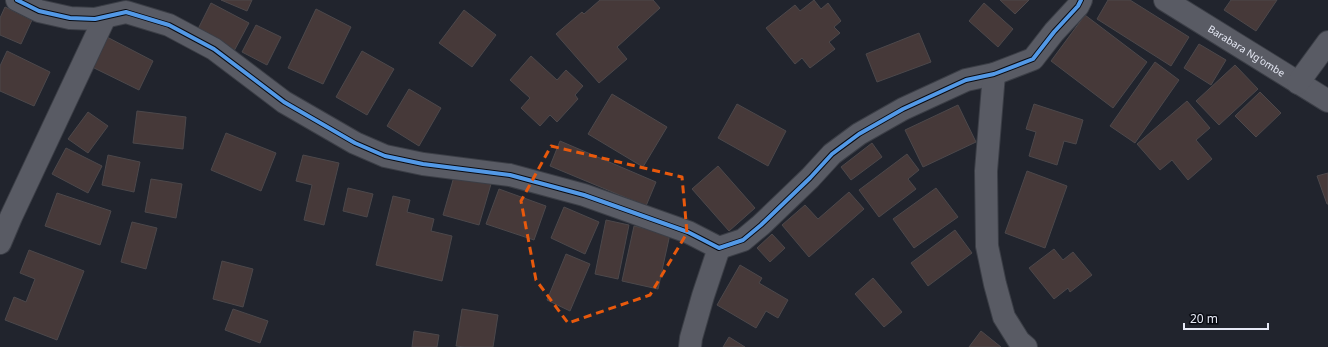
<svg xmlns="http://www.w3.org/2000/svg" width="1328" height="347" viewBox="0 0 1328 347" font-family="'Noto Sans',sans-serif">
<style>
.building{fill:#463939;stroke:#4c484b}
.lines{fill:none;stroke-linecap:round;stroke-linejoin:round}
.minor-casing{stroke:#3b3e46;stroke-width:24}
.minor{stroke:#595b64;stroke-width:22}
.cycleway-casing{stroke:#090b12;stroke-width:6}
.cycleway{stroke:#5399e6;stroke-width:4}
.marked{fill:none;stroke:#e8590c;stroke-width:3;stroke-dasharray:8 5;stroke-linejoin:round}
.labels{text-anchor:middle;stroke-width:3;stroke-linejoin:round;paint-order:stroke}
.street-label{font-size:10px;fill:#e6e9f5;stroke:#090b12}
</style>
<rect width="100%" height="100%" fill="#21242d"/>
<g class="building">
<path d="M221,0H252L247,11Z"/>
<path d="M600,0H653L660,8L617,47L627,59L599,83L556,34L582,12L584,14Z"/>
<path d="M814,0L821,9L828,3L841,21L834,27L840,33L829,42L835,49L810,68L802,58L795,64L766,28L795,5L800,11Z"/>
<path d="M1000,0H1029L1015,14Z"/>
<path d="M1108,0H1130L1189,37L1171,66L1097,19Z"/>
<path d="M1231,0H1277L1256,31L1224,10Z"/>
<path d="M211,3L249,23L234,51L197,31Z"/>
<path d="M984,3L1013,29L998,47L969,21Z"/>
<path d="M5,7L32,20L21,44L0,35V18Z"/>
<path d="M316,9L351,27L323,84L288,68Z"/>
<path d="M464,10L496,35L472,67L439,43Z"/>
<path d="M1085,15L1147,62L1113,108L1051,61Z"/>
<path d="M256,25L281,37L267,65L242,52Z"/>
<path d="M919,33L931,62L877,82L866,54Z"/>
<path d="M105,36L153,61L139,90L90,66Z"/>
<path d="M1199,44L1226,60L1211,85L1184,68Z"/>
<path d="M7,51L50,72L34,106L0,91V66Z"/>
<path d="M362,51L394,69L367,115L336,97Z"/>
<path d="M531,56L557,80L566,70L583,86L575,95L578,99L557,122L550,115L540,126L521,108L530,98L510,80Z"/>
<path d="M1155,62L1179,80L1135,143L1110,126Z"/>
<path d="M1235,65L1258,89L1219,125L1196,101Z"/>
<path d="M409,89L441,108L419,146L387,126Z"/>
<path d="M1260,92L1281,113L1256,137L1235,116Z"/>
<path d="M612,94L667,127L643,167L588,134Z"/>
<path d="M1187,101L1210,128L1196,140L1212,159L1188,180L1172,160L1160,170L1137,144Z"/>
<path d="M737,104L786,131L768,166L718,138Z"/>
<path d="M1034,104L1083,120L1076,144L1064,141L1057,165L1029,156L1036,132L1026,129Z"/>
<path d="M958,105L976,142L923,167L905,130Z"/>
<path d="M137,111L186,117L183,149L133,143Z"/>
<path d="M88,112L108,126L88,153L68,139Z"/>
<path d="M226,133L276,153L261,191L211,170Z"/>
<path d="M560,141L656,182L646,206L550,166Z"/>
<path d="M872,143L882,157L851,180L841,167Z"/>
<path d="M66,148L102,166L88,193L52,174Z"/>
<path d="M907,154L919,170L908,179L916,189L879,217L859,190Z"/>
<path d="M108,155L140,162L134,192L102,185Z"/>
<path d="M303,155L339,163L324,225L304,220L312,185L296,181Z"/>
<path d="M718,166L755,208L729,231L692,189Z"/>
<path d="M1027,171L1067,186L1045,248L1005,233Z"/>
<path d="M455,173L491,184L479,225L443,215Z"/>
<path d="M1328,173V204H1327L1317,176Z"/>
<path d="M151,179L182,184L176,218L145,212Z"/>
<path d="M348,188L373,194L367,217L343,211Z"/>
<path d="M936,188L958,217L914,248L893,219Z"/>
<path d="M499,189L546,206L534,240L486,224Z"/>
<path d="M849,192L864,209L809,257L782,225L805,205L818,219Z"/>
<path d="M57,193L111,211L100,245L45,226Z"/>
<path d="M393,196L410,200L407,212L434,219L431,231L452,236L442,281L376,265Z"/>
<path d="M564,207L599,222L585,254L551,238Z"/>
<path d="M606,220L629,225L618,279L595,274Z"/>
<path d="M132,222L157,228L146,269L121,262Z"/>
<path d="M634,226L670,234L658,289L622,281Z"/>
<path d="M955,230L972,253L928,286L911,263Z"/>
<path d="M772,234L785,248L770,262L757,248Z"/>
<path d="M1054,249L1063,260L1073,252L1092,275L1070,292L1068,288L1054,299L1029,268Z"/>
<path d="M29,250L84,271L57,340L5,320L14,297L26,302L35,279L20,273Z"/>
<path d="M566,254L590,264L570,311L547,300Z"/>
<path d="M222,261L253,269L243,307L213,299Z"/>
<path d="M740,265L762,278L759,283L788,300L778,318L766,311L756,328L717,305Z"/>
<path d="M873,278L902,312L884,327L855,294Z"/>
<path d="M233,309L268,321L260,343L225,330Z"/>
<path d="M462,309L498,315L493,347H465L456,346Z"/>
<path d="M414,331L439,335L437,347H412Z"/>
<path d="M981,331L1001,347H969Z"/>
<path d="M729,337L745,347H723Z"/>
</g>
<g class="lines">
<g class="minor-casing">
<g id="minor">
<path d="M17,0L39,11L70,18L95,19L126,12L169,25L214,49L284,102L355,143L385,156L423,164L510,175L584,195L688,232L719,248L743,240L761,225L810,178L832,154L859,134L903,109L966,80L994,74L1033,59L1054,32L1078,6L1081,0"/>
<path id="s1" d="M1165,0L1328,101"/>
<path d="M994,74L986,171L987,246L995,284L1004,317L1019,341L1026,347"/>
<path d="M1298,83L1328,42"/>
<path d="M0,243L11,217L105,17"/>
<path d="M690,347L691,338L703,296L719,248"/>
</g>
</g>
<use href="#minor" class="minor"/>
<g class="cycleway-casing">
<path id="cycleway" d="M17,0L39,11L70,18L95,19L126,12L169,25L214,49L284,102L355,143L385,156L423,164L510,175L584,195L688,232L719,248L743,240L761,225L810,178L832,154L859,134L903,109L966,80L994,74L1033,59L1054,32L1078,6L1081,0"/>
</g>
<use href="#cycleway" class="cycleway"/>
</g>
<path class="marked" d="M551,146L682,177L687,233L650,295L568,323L536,280L521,201Z"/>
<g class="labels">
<g class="street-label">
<text dy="4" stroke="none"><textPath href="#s1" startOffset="96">Barabara Ng'ombe</textPath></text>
</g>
</g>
<path d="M1184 323v6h84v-6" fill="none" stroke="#e6e9f5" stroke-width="2"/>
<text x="1190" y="323" font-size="12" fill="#e6e9f5" stroke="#090b12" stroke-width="3" paint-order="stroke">20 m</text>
</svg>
